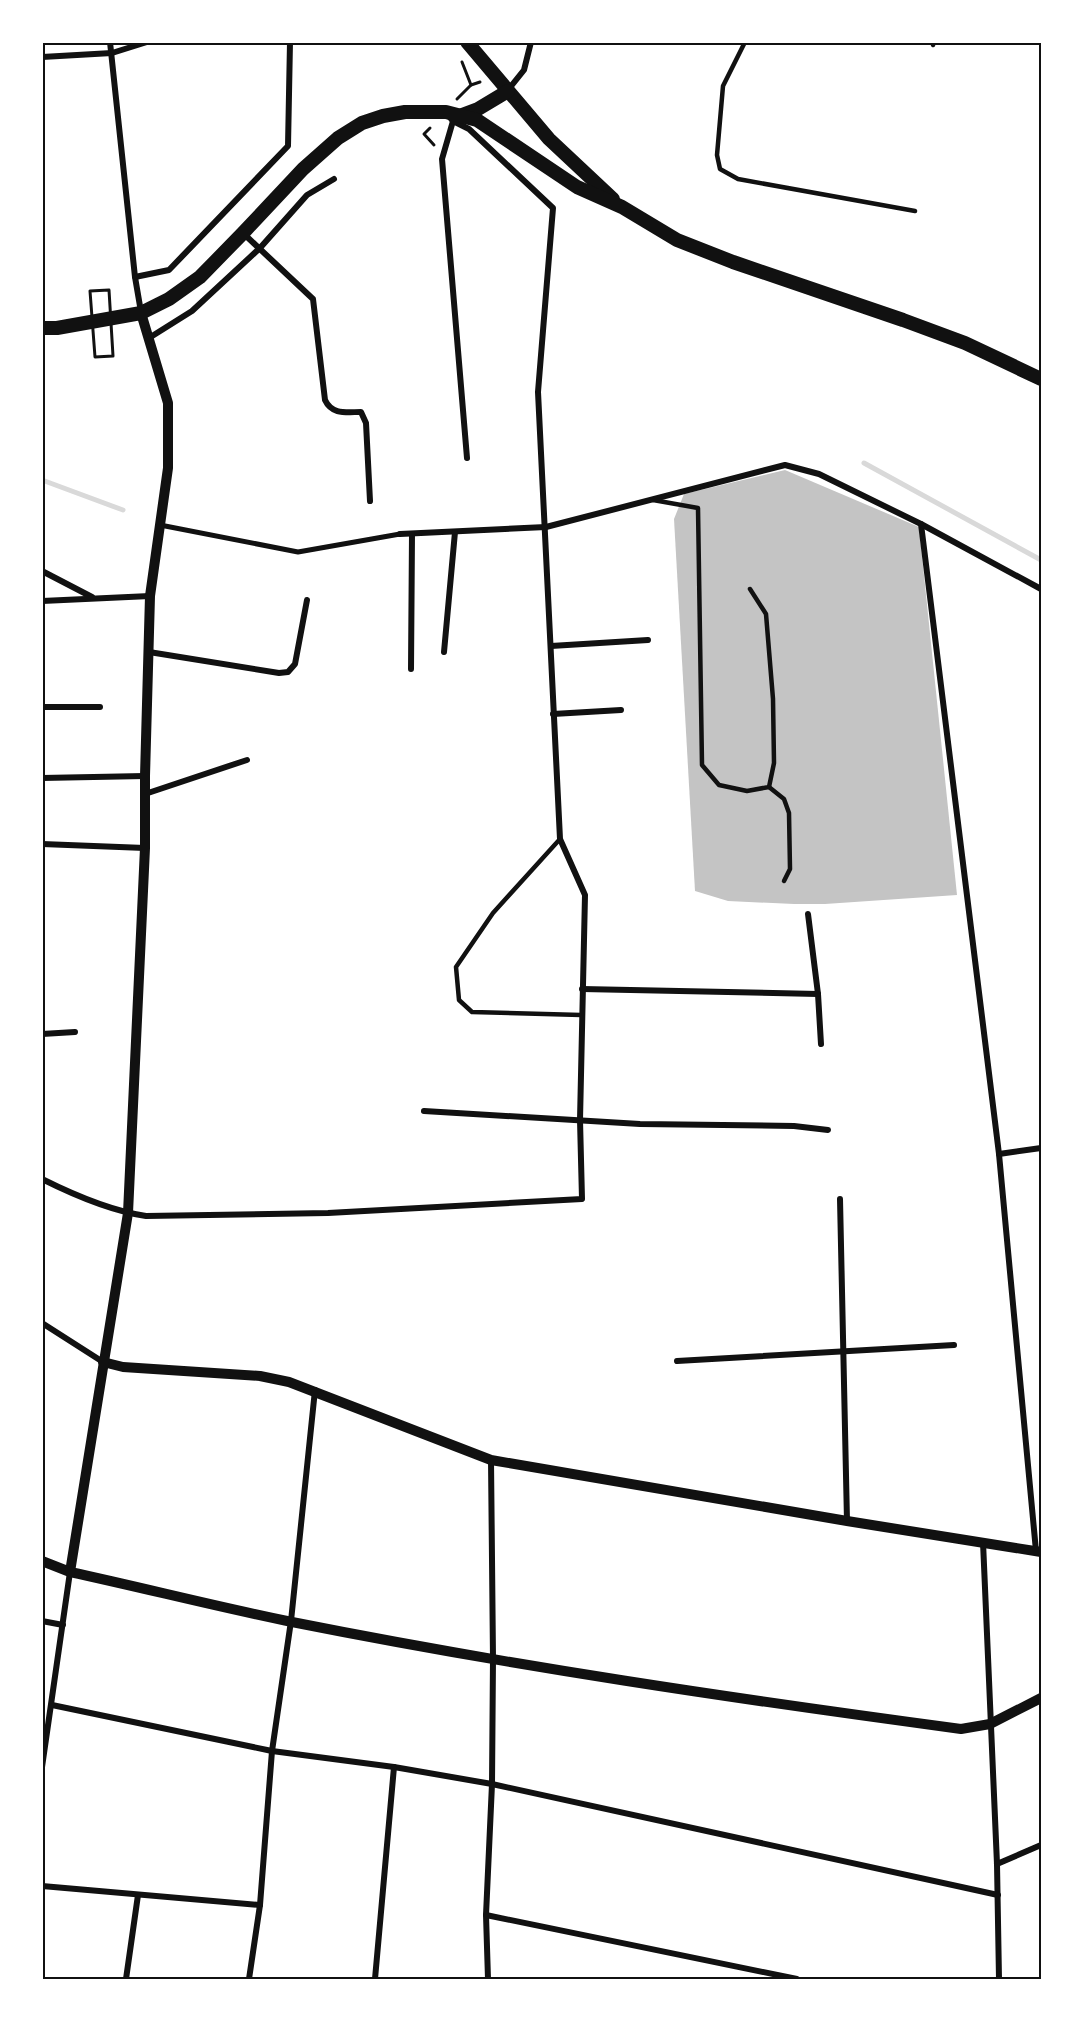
<svg xmlns="http://www.w3.org/2000/svg" width="1083" height="2021" viewBox="0 0 1083 2021" font-family="'Varela Round',sans-serif">
<style>
.lines{fill:none;stroke-linecap:round;stroke-linejoin:round}
.stream{stroke:#d9d9d9;stroke-width:5}
.building{fill:#c4c4c4}
.path{stroke:#111;stroke-width:3}
.service{stroke:#111;stroke-width:4.5}
.pedestrian{stroke:#111;stroke-width:5}
.minor{stroke:#111;stroke-width:6}
.tertiary{stroke:#111;stroke-width:10}
.primary{stroke:#111;stroke-width:14}
.neatline{fill:none;stroke:#111;stroke-width:2}
</style>
<rect width="100%" height="100%" fill="#fff"/>
<g class="lines">
<g class="stream">
<path d="M864,463L1041,560"/>
<path d="M42,480L123,510"/>
</g>
</g>
<path class="building" d="M785,470L919,527L957,895L825,904H794L728,901L695,891L674,519L684,494Z"/>
<g class="lines">
<g class="path">
<path d="M462,62L471,85"/>
<path d="M457,99L471,85L480,82"/>
<path d="M430,128L424,134L434,145"/>
<path d="M109,290L113,356L95,357L90,291Z"/>
</g>
<g class="service">
<path d="M745,42L723,86L717,155L720,169L738,179L915,211"/>
<path d="M933,45L934,42"/>
<path d="M653,500L698,508L702,765L719,785L747,791L769,787L774,763L773,699L766,614L750,589"/>
<path d="M769,787L784,799L789,813L790,869L784,881"/>
<path d="M560,839L493,913L456,967L459,1000L472,1012L581,1015"/>
</g>
<path class="pedestrian" d="M160,525L298,552L400,534"/>
<g class="minor">
<path d="M110,42L135,277L141,312"/>
<path d="M42,57L112,53L147,42"/>
<path d="M508,90L524,70L531,42"/>
<path d="M453,121L442,159L467,458"/>
<path d="M244,234L313,299L325,400C332,415 346,412 361,412L366,423L370,501"/>
<path d="M135,277L169,270L288,146L290,42"/>
<path d="M149,338L192,311L260,248L307,195L334,179"/>
<path d="M921,524L999,1154L1036,1551"/>
<path d="M400,534L546,527L785,465L819,474L921,524L1041,589"/>
<path d="M42,571L92,597"/>
<path d="M42,601L150,596"/>
<path d="M551,646L648,640"/>
<path d="M149,652L279,673L288,672L295,664L307,600"/>
<path d="M444,652L455,532"/>
<path d="M411,669L412,534"/>
<path d="M42,707H100"/>
<path d="M553,714L621,710"/>
<path d="M42,778L145,776"/>
<path d="M145,794L247,760"/>
<path d="M42,844L145,848"/>
<path d="M808,914L818,994L821,1044"/>
<path d="M582,989L818,994"/>
<path d="M42,1034L75,1032"/>
<path d="M424,1111L640,1124L794,1126L828,1130"/>
<path d="M999,1154L1041,1148"/>
<path d="M42,1179C74,1195 111,1211 146,1216L328,1213L582,1199L580,1120L585,895L560,839L538,392L553,208L469,129L453,121L448,115"/>
<path d="M840,1199L847,1521"/>
<path d="M42,1323L103,1362"/>
<path d="M677,1361L954,1345"/>
<path d="M983,1542L997,1864L999,1979"/>
<path d="M42,1621L63,1625"/>
<path d="M52,1705L272,1751L394,1767L492,1784L998,1895"/>
<path d="M42,1767L70,1572"/>
<path d="M997,1864L1041,1845"/>
<path d="M42,1886L260,1905"/>
<path d="M486,1915L797,1979"/>
<path d="M126,1979L138,1895"/>
<path d="M249,1979L260,1905L272,1751L291,1621L315,1390"/>
<path d="M375,1979L394,1767"/>
<path d="M488,1979L486,1915L492,1784L493,1658L491,1460"/>
</g>
<g class="tertiary">
<path d="M103,1362L123,1367L260,1376L289,1382L491,1460L847,1521L1041,1552"/>
<path d="M42,1561L70,1572C144,1588 218,1607 292,1622C513,1666 737,1699 961,1729L990,1724L1041,1698"/>
<path d="M70,1572L128,1213L145,848V776L150,596L168,468V403L141,313"/>
</g>
<g class="primary">
<path d="M467,42L549,139L613,199"/>
<path d="M462,115L478,109L508,91"/>
<path d="M42,328H57L141,313L169,299L200,277L243,233L303,169L338,138L362,123L383,116L405,112H446L477,120L577,187L622,207L677,240L733,262L903,320L965,343L1041,379"/>
</g>
</g>
<rect width="1083" height="2021" fill="none" stroke="#ffffff" stroke-width="87"/>
<rect x="44" y="44" width="996" height="1934" class="neatline"/>
</svg>
